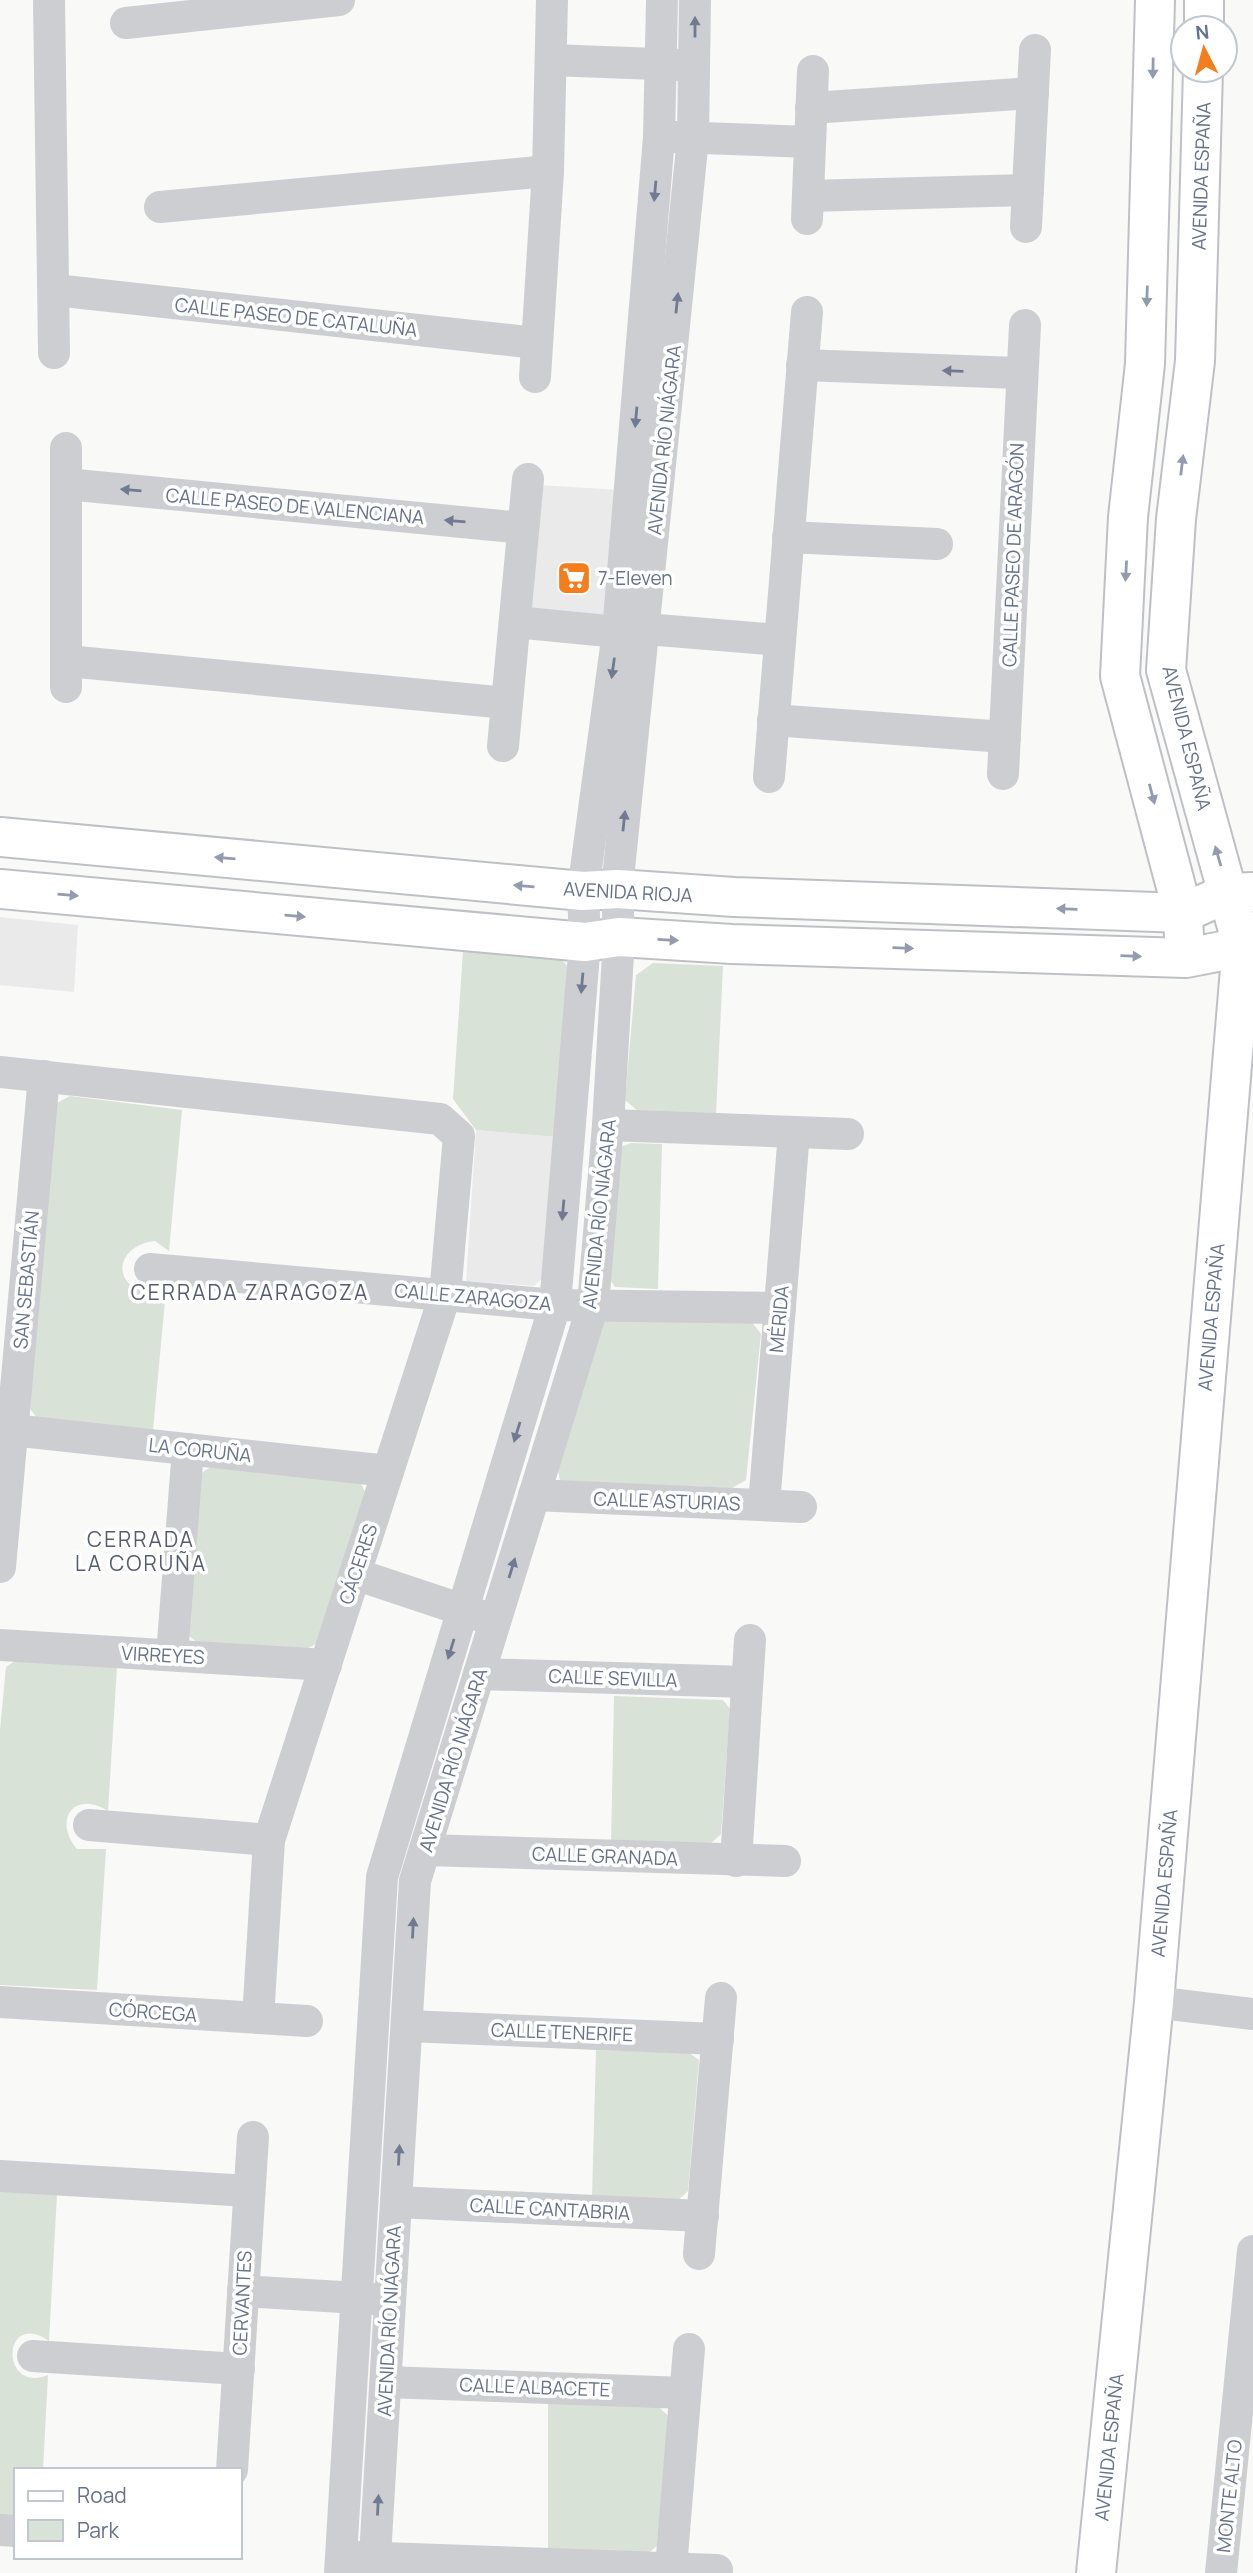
<svg xmlns="http://www.w3.org/2000/svg" width="1253" height="2573" viewBox="0 0 1253 2573" font-family="Manrope,sans-serif">
<style>
.built{fill:#eaeaea}
.green{fill:#d9e2d7}
.lines{fill:none;stroke-linecap:round;stroke-linejoin:round}
.major-casing{stroke:#bec0c5;stroke-width:42}
.minor{stroke:#ccced2;stroke-width:32}
.major{stroke:#fff;stroke-width:38}
.oneway{fill:#6f7b92}
.oneway2{fill:#939cae}
.labels{text-anchor:middle;stroke-width:7;stroke-linejoin:round;paint-order:stroke}
.street-label{font-size:19px;fill:#65728b;stroke:#fff}
.poi-label{font-size:19px;fill:#65728b;stroke:#fff;text-anchor:start}
.neighbourhood-label{font-size:21px;letter-spacing:2px;fill:#545d6f;stroke:#fff}
</style>
<rect width="100%" height="100%" fill="#f9f9f7"/>
<g class="built">
<path d="M537,485L621,490L612,610L600,622L526,614Z"/>
<path d="M0,917L78,925L74,992L0,985Z"/>
<path d="M476,1130L557,1137L545,1276L534,1286L466,1281Z"/>
</g>
<g class="green">
<path d="M463,951L561,959L571,970L557,1137L476,1130L453,1099Z"/>
<path d="M653,963L723,966L716,1115L638,1111L625,1100L636,975Z"/>
<path d="M70,1096L182,1110L169,1251L155,1241C109,1246 111,1300 166,1290L153,1430L37,1418L28,1406L57,1103Z"/>
<path d="M631,1143L662,1144L658,1289L615,1287L609,1278L618,1148Z"/>
<path d="M609,1314L751,1321L761,1334L746,1480L732,1488L560,1481L558,1470L595,1322Z"/>
<path d="M212,1466L360,1481L365,1492L318,1643L306,1649L197,1642L189,1636L199,1475Z"/>
<path d="M18,1659L117,1667L108,1811C75,1790 52,1819 77,1849H106L97,1990L0,1985V1730L6,1667Z"/>
<path d="M614,1696L723,1700L730,1709L721,1834L709,1845L611,1844Z"/>
<path d="M596,2050L689,2053L699,2060L688,2191L677,2201L592,2197Z"/>
<path d="M0,2191L57,2194L49,2341C1,2308 0,2395 48,2375L43,2470H16V2518L0,2517Z"/>
<path d="M548,2403L659,2407L668,2416L657,2546L647,2554L548,2550Z"/>
</g>
<g class="lines">
<g class="major-casing">
<g id="major">
<path d="M1155,0L1145,364L1128,517L1120,676L1183,913L1184,937"/>
<path d="M1204,28V0"/>
<path d="M0,837L583,891L617,889L734,897L1183,913L1228,893L1253,892"/>
<path d="M0,889L585,942L619,937L732,944L1186,958L1253,945"/>
<path d="M1096,2573L1154,2002L1242,945L1166,670L1176,519L1195,361L1203,70"/>
</g>
</g>
<g class="minor">
<path d="M49,0L54,353"/>
<path d="M126,23L339,0"/>
<path d="M551,60L683,65"/>
<path d="M811,108L1033,93"/>
<path d="M675,137L810,142"/>
<path d="M808,196L1028,190"/>
<path d="M160,207L548,171"/>
<path d="M807,219L813,71"/>
<path d="M1026,227L1035,50"/>
<path d="M55,290L536,343"/>
<path d="M802,365L1021,373"/>
<path d="M535,377L548,171L552,0"/>
<path d="M66,448V687"/>
<path d="M66,484L523,528"/>
<path d="M788,537L937,544"/>
<path d="M515,622L618,632L646,629L779,640"/>
<path d="M67,661L507,703"/>
<path d="M773,720L1005,737"/>
<path d="M503,746L528,479"/>
<path d="M1003,774L1025,325"/>
<path d="M769,777L807,312"/>
<path d="M0,1072L440,1119L459,1136L445,1295L269,1840L258,2018"/>
<path d="M608,1125L848,1134"/>
<path d="M150,1269L555,1305L780,1308"/>
<path d="M12,1430L388,1471"/>
<path d="M534,1495L801,1507"/>
<path d="M764,1505L794,1132"/>
<path d="M0,1567L44,1076"/>
<path d="M355,1574L481,1616"/>
<path d="M0,1645L326,1665"/>
<path d="M172,1655L188,1449"/>
<path d="M479,1674L747,1682"/>
<path d="M89,1825L269,1840"/>
<path d="M425,1850L785,1861"/>
<path d="M736,1861L750,1640"/>
<path d="M0,2002L307,2021"/>
<path d="M1154,2002L1253,2014"/>
<path d="M407,2026L718,2039"/>
<path d="M0,2176L249,2191"/>
<path d="M396,2202L703,2216"/>
<path d="M699,2254L721,1998"/>
<path d="M243,2291L375,2299"/>
<path d="M33,2356L239,2369"/>
<path d="M386,2382L685,2393"/>
<path d="M232,2470L253,2137"/>
<path d="M0,2530L16,2531"/>
<path d="M355,2557L717,2570"/>
<path d="M671,2568L689,2349"/>
<path d="M340,2573L382,1877L555,1305L585,942L583,891L618,632L659,137L662,0"/>
<path d="M374,2573L415,1881L593,1305L608,1125L619,937L617,889L693,138L695,0"/>
<path d="M1221,2573L1253,2251"/>
</g>
<use href="#major" class="major"/>
</g>
<defs><path id="oneway-solid" d="M-6-.8H1V-3.2L6.5 0L1 3.2V.8H-6Z" transform="scale(1.75)"/></defs>
<g class="oneway">
<use href="#oneway-solid" transform="translate(695 27) rotate(-90)"/>
<use href="#oneway-solid" transform="translate(655 191) rotate(95)"/>
<use href="#oneway-solid" transform="translate(677 303) rotate(-84)"/>
<use href="#oneway-solid" transform="translate(953 371) rotate(-178)"/>
<use href="#oneway-solid" transform="translate(636 417) rotate(95)"/>
<use href="#oneway-solid" transform="translate(131 490) rotate(-175)"/>
<use href="#oneway-solid" transform="translate(455 521) rotate(-175)"/>
<use href="#oneway-solid" transform="translate(613 668) rotate(98)"/>
<use href="#oneway-solid" transform="translate(624 821) rotate(-84)"/>
<use href="#oneway-solid" transform="translate(582 983) rotate(95)"/>
<use href="#oneway-solid" transform="translate(563 1210) rotate(95)"/>
<use href="#oneway-solid" transform="translate(517 1432) rotate(107)"/>
<use href="#oneway-solid" transform="translate(512 1568) rotate(-73)"/>
<use href="#oneway-solid" transform="translate(451 1649) rotate(107)"/>
<use href="#oneway-solid" transform="translate(413 1928) rotate(-87)"/>
<use href="#oneway-solid" transform="translate(399 2155) rotate(-87)"/>
<use href="#oneway-solid" transform="translate(378 2505) rotate(-87)"/>
</g>
<g class="oneway2">
<use href="#oneway-solid" transform="translate(1153 68) rotate(91)"/>
<use href="#oneway-solid" transform="translate(1147 296) rotate(92)"/>
<use href="#oneway-solid" transform="translate(1182 465) rotate(-83)"/>
<use href="#oneway-solid" transform="translate(1126 571) rotate(93)"/>
<use href="#oneway-solid" transform="translate(1152 794) rotate(75)"/>
<use href="#oneway-solid" transform="translate(1218 856) rotate(-106)"/>
<use href="#oneway-solid" transform="translate(225 858) rotate(-175)"/>
<use href="#oneway-solid" transform="translate(524 886) rotate(-175)"/>
<use href="#oneway-solid" transform="translate(68 895) rotate(5)"/>
<use href="#oneway-solid" transform="translate(1067 909) rotate(-178)"/>
<use href="#oneway-solid" transform="translate(295 916) rotate(5)"/>
<use href="#oneway-solid" transform="translate(668 940) rotate(3)"/>
<use href="#oneway-solid" transform="translate(903 948) rotate(2)"/>
<use href="#oneway-solid" transform="translate(1131 956) rotate(2)"/>
</g>
<defs>
<g id="supermarket-square" transform="scale(1.75)"><rect x="-9" y="-9" width="18" height="18" rx="4" fill="#f37e1d" stroke="#fff"/><path d="M-6-5.5h2.5l.6 2H6L4.5 2H-2.5L-4.4-4H-6ZM-1.5 3.2a1.3 1.3 0 1 0 .1 0ZM3 3.2a1.3 1.3 0 1 0 .1 0Z" fill="#fff"/></g>
</defs>
<g fill-rule="evenodd">
<use href="#supermarket-square" x="574" y="578"/>
</g>
<g class="labels">
<g class="street-label">
<text transform="translate(1201 176) rotate(-88)" y="7">AVENIDA ESPAÑA</text>
<text transform="translate(296 317) rotate(6)" y="7">CALLE PASEO DE CATALUÑA</text>
<text transform="translate(664 440) rotate(-84)" y="7">AVENIDA RÍO NIÁGARA</text>
<text transform="translate(295 506) rotate(5)" y="7">CALLE PASEO DE VALENCIANA</text>
<text transform="translate(1013 555) rotate(-88)" y="7">CALLE PASEO DE ARAGÓN</text>
<text transform="translate(1187 738) rotate(76)" y="7">AVENIDA ESPAÑA</text>
<text transform="translate(628 892) rotate(3)" y="7">AVENIDA RIOJA</text>
<text transform="translate(599 1214) rotate(-84)" y="7">AVENIDA RÍO NIÁGARA</text>
<text transform="translate(26 1280) rotate(-85)" y="7">SAN SEBASTIÁN</text>
<text transform="translate(473 1297) rotate(5)" y="7">CALLE ZARAGOZA</text>
<text transform="translate(1211 1317) rotate(-85)" y="7">AVENIDA ESPAÑA</text>
<text transform="translate(779 1319) rotate(-85)" y="7">MÉRIDA</text>
<text transform="translate(200 1450) rotate(6)" y="7">LA CORUÑA</text>
<text transform="translate(667 1501) rotate(2)" y="7">CALLE ASTURIAS</text>
<text transform="translate(358 1564) rotate(-72)" y="7">CÁCERES</text>
<text transform="translate(163 1655) rotate(3)" y="7">VIRREYES</text>
<text transform="translate(613 1678) rotate(2)" y="7">CALLE SEVILLA</text>
<text transform="translate(453 1760) rotate(-73)" y="7">AVENIDA RÍO NIÁGARA</text>
<text transform="translate(605 1856) rotate(2)" y="7">CALLE GRANADA</text>
<text transform="translate(1164 1883) rotate(-85)" y="7">AVENIDA ESPAÑA</text>
<text transform="translate(153 2012) rotate(4)" y="7">CÓRCEGA</text>
<text transform="translate(562 2032) rotate(2)" y="7">CALLE TENERIFE</text>
<text transform="translate(550 2209) rotate(3)" y="7">CALLE CANTABRIA</text>
<text transform="translate(242 2303) rotate(-87)" y="7">CERVANTES</text>
<text transform="translate(389 2321) rotate(-87)" y="7">AVENIDA RÍO NIÁGARA</text>
<text transform="translate(535 2387) rotate(2)" y="7">CALLE ALBACETE</text>
<text transform="translate(1109 2447) rotate(-84)" y="7">AVENIDA ESPAÑA</text>
<text transform="translate(1229 2496) rotate(-84)" y="7">MONTE ALTO</text>
</g>
<g class="poi-label">
<text x="598" y="585">7-Eleven</text>
</g>
<g class="neighbourhood-label">
<text x="250" y="1300">CERRADA ZARAGOZA</text>
<text x="141" y="1547">CERRADA<tspan x="141" dy="24">LA CORUÑA</tspan></text>
</g>
</g>
<rect x="14" y="2468" width="228" height="91" fill="#ffffff" stroke="#c1c7d1" stroke-width="2"/>
<rect x="28" y="2491" width="35" height="10" fill="#ffffff" stroke="#c1c7d1" stroke-width="2"/>
<text x="77" y="2503" font-size="21" fill="#65728b">Road</text>
<rect x="28" y="2520" width="35" height="21" fill="#d9e2d7" stroke="#c1c7d1" stroke-width="2"/>
<text x="77" y="2538" font-size="21" fill="#65728b">Park</text>
<g transform="translate(1204 49) rotate(354)"><circle r="33" fill="#ffffff" stroke="#c1c7d1" stroke-width="2"/>
<path d="M0-5L12 26L0 18L-12 26Z" fill="#f37e1d"/>
<text y="-10" font-size="19" font-weight="bold" text-anchor="middle" fill="#65728b">N</text>
</g>
</svg>
